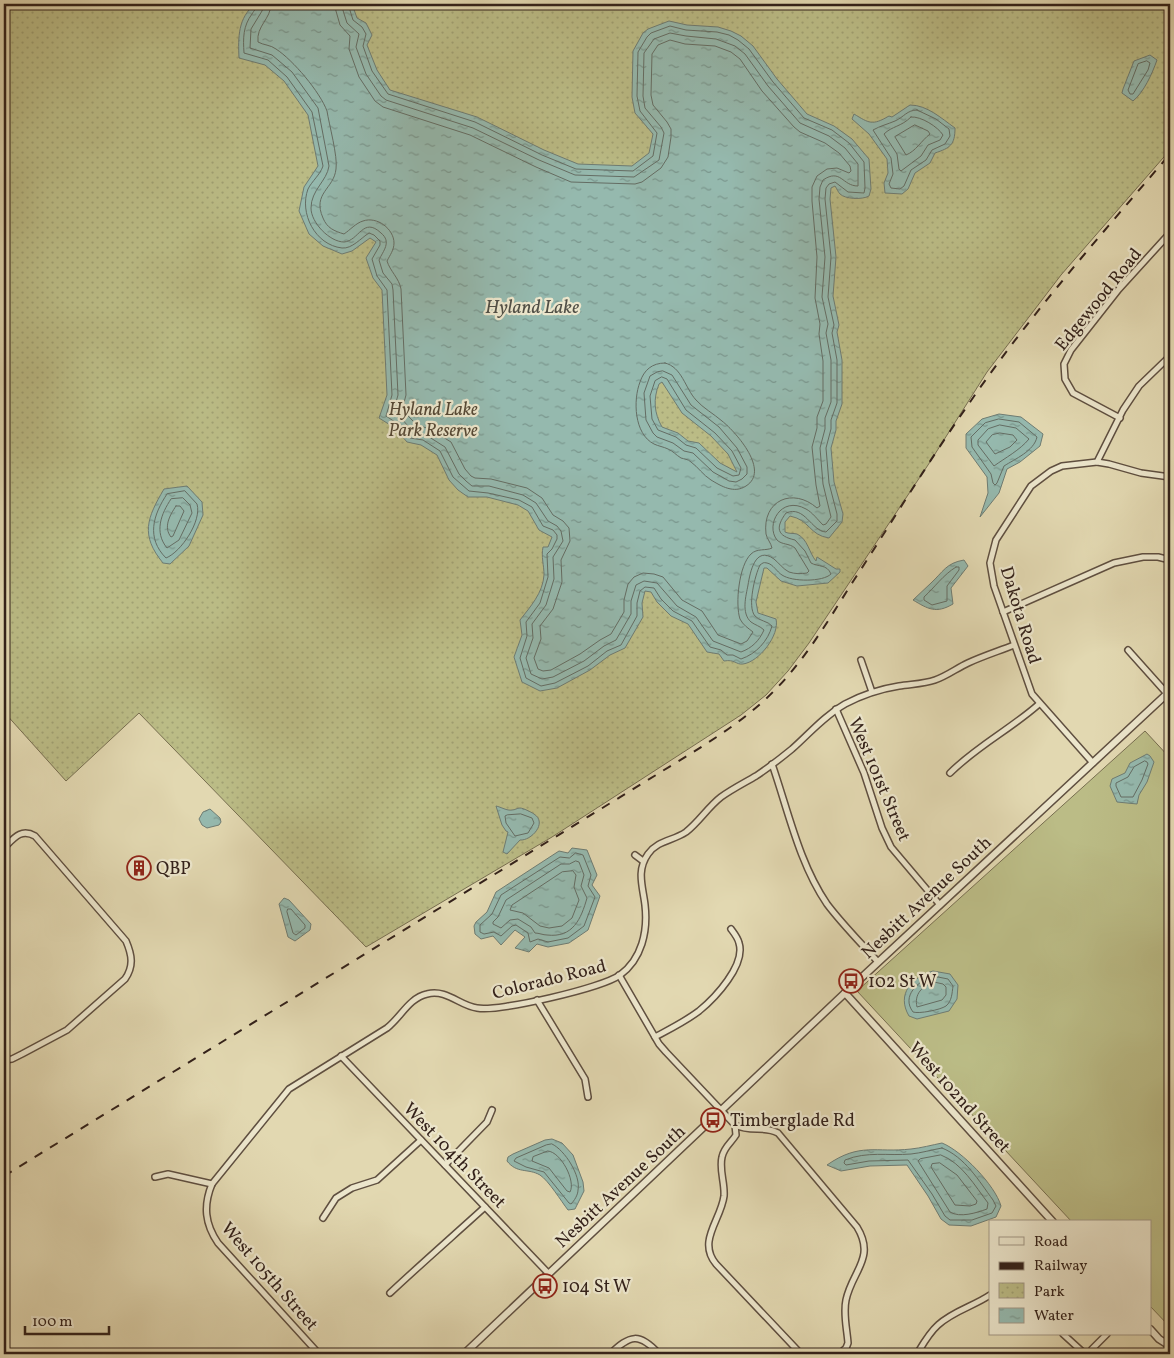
<svg xmlns="http://www.w3.org/2000/svg" width="1174" height="1358" viewBox="0 0 1174 1358" font-family="Vollkorn,serif">
<style>
.grass{fill:#bbbc86;stroke:#776e50}
.park{fill:url(#park-dots);stroke:#776e50}
.water{fill:url(#water-ripples);stroke:#6e7c73;fill-rule:evenodd}
.lines{fill:none;stroke-linecap:round;stroke-linejoin:round}
.shore{stroke:#646d64;stroke-width:1}
.minor-casing{stroke:#5f4f40;stroke-width:8}
.tertiary-casing{stroke:#5f4f40;stroke-width:9}
.minor{stroke:#ece6cc;stroke-width:5}
.tertiary{stroke:#ece6cc;stroke-width:6}
.rail{stroke:#33211a;stroke-width:2;stroke-dasharray:9 9;stroke-linecap:butt}
.labels{text-anchor:middle;stroke-width:4.5;stroke-linejoin:round;paint-order:stroke}
.street-label{font-size:18px;fill:#33211a;stroke:#ece6cc}
.park-label{font-size:18px;font-style:italic;fill:#554835;stroke:#ece6cc}
.poi-label{font-size:18px;fill:#33211a;stroke:#ece6cc;text-anchor:start}
.water-label{font-size:19px;font-style:italic;fill:#504f46;stroke:#ece6cc}
</style>
<defs>
<pattern id="park-dots" width="8" height="8" patternUnits="userSpaceOnUse" patternTransform="scale(1.25)"><rect width="8" height="8" fill="#bbbc86"/><path d="M2 2h.1M6 6h.1" fill="none" stroke="#a1a173" stroke-width="1.8" stroke-linecap="round"/></pattern>
<pattern id="water-ripples" width="26" height="14" patternUnits="userSpaceOnUse" patternTransform="scale(1.25)"><rect width="26" height="14" fill="#95b9ae"/><path d="M2 4q2-2 4 0t4 0M15 11q2-2 4 0t4 0" fill="none" stroke="#7a968d"/></pattern>
</defs>
<rect width="100%" height="100%" fill="#e2d8b1"/>
<filter id="stains"><feTurbulence type="fractalNoise" baseFrequency=".004" numOctaves="4"/><feColorMatrix values="0 0 0 0 .2 0 0 0 0 .09 0 0 0 0 .02 0 0 0 .5 -.17"/></filter>
<radialGradient id="worn" r=".72"><stop offset=".6" stop-color="#630" stop-opacity="0"/><stop offset="1" stop-color="#630" stop-opacity=".3"/></radialGradient>
<path class="grass" d="M1145,731L1170,758V1327L1150,1306V1222H1072L857,991Z"/>
<path class="park" d="M4,4H1170V150L1061,275L987,372L928,465L809,643L788,671L766,695L741,715L552,837L366,947L139,713L66,781L4,712Z"/>
<g class="water">
<path d="M255,4H352L357,18L366,23L372,35L367,45L377,70L390,90L477,117L544,150L578,164L632,166L649,153L653,134L635,113L632,97L633,51L643,33L648,29L669,21L687,25L718,27L731,31L741,36L753,46L777,79L807,114L834,126L852,139L869,159L871,189L869,196C862,200 845,199 840,194C838,192 837,189 835,186L831,188L830,199L836,257L833,296L839,325L837,332L842,360V404L836,421V430L831,448L834,482L843,514L842,522L829,538C809,535 810,520 790,516L785,522V532C789,534 793,533 797,534C808,539 809,553 816,561L817,557L836,569H840V572L828,583L797,586L781,581L767,568H764L756,602L758,613L776,619C780,635 759,662 743,664C736,665 735,659 724,661L719,654L707,652L688,624L671,616L657,602L651,592L645,591L642,603L643,617L625,648L610,655L590,670L557,688L540,691L522,682L514,657L522,635L520,620C530,607 543,593 544,575C544,565 541,557 543,547H548L552,537L539,530L528,511L518,505L487,497H468L458,490L449,480L437,455L421,445L407,442L395,428L379,418L387,395L382,290L373,278L366,258L376,242L370,238L352,251L342,254L323,246L309,234L299,211L304,187L318,166L308,115L284,81L265,65L239,58C238,37 238,18 255,4ZM662,382L682,413L711,436L728,454L737,472L720,463L699,443L688,441L678,433L662,427C654,413 653,399 659,384Z"/>
<path d="M1150,55L1157,60C1152,74 1144,92 1133,101L1122,93L1123,89L1134,61Z"/>
<path d="M910,105C927,105 941,118 955,128C955,145 950,148 935,153L930,163L915,173L908,189L902,194L885,193L884,183L888,173L887,159L869,134L852,119L854,114C869,123 872,126 889,116L892,117Z"/>
<path d="M999,414L1021,417L1043,434L1040,446L1020,462L1007,469L999,493L980,517L988,493L987,477L966,448V434L982,419Z"/>
<path d="M187,486L202,502L203,515L189,546L170,564L163,563C140,535 147,518 164,489Z"/>
<path d="M964,560L968,566L951,588L953,604C936,614 928,609 913,600C919,594 925,589 931,583C943,572 946,563 964,560Z"/>
<path d="M1147,754L1150,756L1154,762L1147,782L1139,795L1137,804L1117,802L1110,786L1112,779L1125,773L1130,763Z"/>
<path d="M496,806C501,807 507,811 512,810C515,810 517,808 520,808C523,808 531,812 534,814C548,823 531,841 520,840L507,854L503,852L508,832L506,831L502,825Z"/>
<path d="M210,809L220,818L221,822L219,825L207,828L202,825L199,819L203,812Z"/>
<path d="M572,848L587,850L597,875L592,885L600,896L588,930L569,943L548,947L537,944L529,952L515,948L525,937L515,930L501,945L493,936L481,939L475,934L474,926L476,922L487,912L496,892L559,851L568,853Z"/>
<path d="M284,898L289,900L311,924L310,930L295,941L288,937L279,904Z"/>
<path d="M933,971L950,974L958,985L957,999L949,1011L917,1019L909,1016C896,994 912,977 933,971Z"/>
<path d="M552,1139L562,1143L573,1155L583,1182L584,1191L575,1209L568,1210C561,1201 549,1181 540,1175C528,1168 517,1174 507,1161L508,1157L513,1154L545,1140Z"/>
<path d="M942,1143C962,1151 995,1185 1001,1206L996,1217L971,1226L949,1225L941,1219L928,1196L907,1165L870,1166L841,1171L827,1165C860,1142 876,1153 911,1149C921,1148 932,1145 942,1143Z"/>
</g>
<g class="lines">
<g class="shore">
<path d="M257,4C257,9 254,10 252,14C243,26 243,38 244,53L268,60L287,77L312,112L323,166C320,175 312,181 308,189C299,213 315,245 342,248C352,249 361,238 369,233L374,235L380,241V245L372,259L377,276L387,290L392,395L386,416L398,424L410,438L423,440L440,451L453,477L469,491L488,493L519,500L532,507L543,526L553,530L557,535V539L552,549L547,554L548,577L540,603L526,622L527,636L520,658L526,678L541,686L555,683L588,666L607,651L621,645L637,616V603L640,591L645,587L654,588L661,599L673,611L692,621L710,647L721,650L727,655H733L741,659C756,654 768,641 772,626C768,621 759,621 755,616C747,607 755,575 760,565C763,563 763,562 767,563C773,564 777,572 782,575C792,582 823,582 831,574C827,564 818,567 811,563L805,551L795,540C777,536 775,528 786,513C805,505 811,531 826,532L837,521V514L829,483L826,448L831,429V420L837,403V360L832,333L834,325L828,297L831,257L825,199L826,188L829,184L835,182L848,192L864,193L865,188L864,162L849,143L832,130L804,118L773,82L749,49L738,40L729,35L717,32L686,30L670,26L651,33L647,37L638,52L637,96L640,111L657,133L653,156L633,171L576,169L542,155L475,122L388,94L372,71L363,46L366,34L362,27L353,20L348,4"/>
<path d="M264,4L262,11L251,29L250,48L272,55L292,72L318,108L329,166C327,181 311,190 311,208C311,223 330,242 344,242C359,241 363,216 381,233C392,242 383,251 379,260L383,273L392,284L393,290L398,395L393,413L402,419L413,432L426,435L445,447L459,474L466,481L472,486H489L523,495L536,503L548,521L557,526L561,531L563,541L553,557L554,579L546,605L532,624L533,638L526,658L531,674L542,679L553,677L584,661L604,646L616,640L631,614V601L636,585L644,581L657,583L677,606L696,617L713,641L741,652C752,648 759,641 764,630C760,626 755,625 751,622C741,613 746,596 748,585C750,573 755,545 774,559C779,563 783,569 789,572C795,574 801,574 807,573L809,571L795,548C789,543 782,545 777,540C765,525 781,495 806,509C812,512 818,520 823,525L826,524L831,517L823,484L820,448L825,429V418L831,402V360L826,333L828,324L822,297L825,257L819,199L820,187L823,180C841,168 842,186 858,186V164L845,148L829,136L800,123L768,86L745,54L735,46L716,39L686,36L670,33L654,39L644,53L643,96L645,108L661,127L664,133L659,160L634,177L575,175L539,160L473,128L386,100L381,96L366,74L356,47L359,34L347,23L341,4"/>
<path d="M271,4C271,19 256,26 258,42C263,45 271,45 276,49C293,60 320,92 327,111C329,124 338,157 336,169C334,189 312,193 323,218C327,228 334,231 344,234C350,230 356,223 363,221C377,216 394,229 394,243C394,250 390,255 387,261C390,271 399,278 401,289L406,395L402,410L417,425L430,429L451,442L465,469L471,476L475,478L491,479L527,488L542,498L553,515L563,521L569,528L570,541L561,560L562,582L553,609L540,626L541,639L534,658L538,669L543,671L551,670L580,654L600,640L611,634L624,612V600L628,584L634,577L643,573L654,574L663,577L682,600L702,611L718,635L741,644L747,641L753,632C748,628 743,625 740,619C735,604 739,565 751,554C757,548 766,551 772,548C771,543 767,539 766,534C762,500 793,487 817,508L820,506L816,485L812,447L817,428V417L823,401V361L819,334L820,324L815,298L817,257L812,201V187L817,176L827,169L837,168L849,173L851,171L850,166L839,153L825,143L800,132L794,127L762,91L740,59L731,52L715,46L685,44L670,40L658,45L652,54L651,95L653,105L667,122L671,129V137L668,157L661,168L642,182L635,184L571,182L536,167L470,135L383,107L375,101L359,77L349,49L350,36L340,25L334,4"/>
<path d="M1147,61L1150,63L1148,70L1133,94H1130L1128,90L1138,64Z"/>
<path d="M917,110L936,119L949,129L950,136L945,144L932,150L926,160L911,170L904,186L900,189L891,188L889,184L893,174L891,158L873,130C880,126 888,124 895,121C904,117 907,110 917,110Z"/>
<path d="M911,117C921,116 938,127 943,135L940,140L928,145L921,156L901,171L899,169L897,154L884,134C892,126 901,127 911,117Z"/>
<path d="M915,125L928,131L930,134C921,141 916,151 906,155L895,137Z"/>
<path d="M665,363C682,367 685,388 696,400C703,408 714,414 722,421C737,433 770,471 746,486C734,494 721,486 711,480C703,475 698,467 691,462C688,459 684,459 681,458C676,455 673,451 668,449C664,447 658,446 654,444C634,434 633,400 640,382C644,370 652,363 665,363Z"/>
<path d="M663,371L672,375L691,405L719,427L737,448L747,467V474L742,479L736,482L729,481L713,472L693,453L684,451L673,443L657,437L653,433L646,420L644,393L650,376L657,372Z"/>
<path d="M662,377L667,379L686,410L715,433L732,451L741,468L739,475L733,476L717,468L696,448L686,445L676,437L658,430L652,419L650,396L655,381Z"/>
<path d="M999,419L1019,422L1037,437C1034,451 1015,459 1004,466L997,483L995,485L993,483L991,474L972,447L971,437L985,423Z"/>
<path d="M1000,425L1016,428L1029,439C1020,450 1005,458 994,466L978,445V440L988,429Z"/>
<path d="M1000,433L1013,435L1017,440L1010,447L995,454L986,442L992,435Z"/>
<path d="M185,491L197,504C202,521 181,552 166,558C146,538 153,515 167,494Z"/>
<path d="M183,498L190,505L192,513L179,540L167,548C154,532 161,514 171,499Z"/>
<path d="M176,506H180L184,511L173,536L171,537C163,527 170,515 176,506Z"/>
<path d="M956,567H959V570L947,586V601L932,605L924,600V597C935,587 943,575 956,567Z"/>
<path d="M1145,761L1147,762L1148,764L1142,780L1133,797H1121L1116,786V783L1128,777L1134,767Z"/>
<path d="M521,814L532,818L534,823L528,833L515,836L506,823L505,816L507,815Z"/>
<path d="M576,853L583,855L591,875L588,886L595,897L584,926L568,938L548,942L538,939L530,942L528,933L516,925L512,926L501,936L494,932L484,934L480,932V925L492,914L501,895L560,857L569,858Z"/>
<path d="M576,861L579,862L584,875L581,886L587,898C581,919 573,938 547,935C543,935 539,933 535,933L531,927L518,919L510,920L501,928L493,924V922L498,917L506,900L561,864H569Z"/>
<path d="M573,871L576,875L574,887L579,900L572,918L562,926L549,928L540,926L523,913L510,910L512,905L562,872Z"/>
<path d="M288,909H291L305,925V928L296,935L293,933L287,912Z"/>
<path d="M933,976L948,979L953,986C952,993 952,1001 946,1006C940,1010 919,1014 913,1012C901,996 918,981 933,976Z"/>
<path d="M934,982L943,984L946,987V995L942,1000L917,1007C914,994 922,986 934,982Z"/>
<path d="M552,1144C565,1150 581,1176 578,1190C578,1195 574,1201 571,1204L569,1203L544,1172L526,1167L514,1161L516,1158L546,1145Z"/>
<path d="M942,1148C965,1157 979,1181 993,1200L996,1206L992,1213L972,1220H950L945,1216L932,1194L908,1160L869,1161L846,1165L844,1163L845,1160C867,1151 888,1156 911,1154C921,1153 931,1150 942,1148Z"/>
<path d="M548,1151C561,1152 576,1181 570,1192L567,1191L549,1168L532,1161L533,1157Z"/>
<path d="M941,1155C962,1163 975,1186 988,1203L987,1209C976,1213 960,1218 950,1212L918,1161L920,1159Z"/>
<path d="M940,1163L957,1175L977,1201L976,1204L970,1206L955,1205L931,1167L932,1164Z"/>
</g>
<g class="minor-casing">
<g id="minor">
<path d="M1120,418L1073,393L1065,379L1064,364L1071,350L1119,289L1170,233"/>
<path d="M1097,462L1109,464L1141,473L1170,477"/>
<path d="M1003,612L1114,563L1143,557H1158L1170,560"/>
<path d="M1128,650L1170,697"/>
<path d="M861,660L872,692"/>
<path d="M836,709L864,773L882,828L891,847L940,905"/>
<path d="M1093,763L1032,694L994,586L990,563L996,540L1031,486L1051,471L1062,466L1097,462L1123,410L1139,386L1170,356"/>
<path d="M772,764C788,810 799,863 827,904C842,924 861,943 878,962"/>
<path d="M950,773C977,746 1011,729 1039,704"/>
<path d="M4,848C14,838 21,828 35,836L126,941C132,955 134,966 125,979L67,1030L22,1054L12,1059L4,1060"/>
<path d="M635,855L643,861"/>
<path d="M619,975L659,1044L666,1052L735,1125C751,1133 764,1125 778,1133L857,1227C876,1258 852,1271 846,1300C843,1314 847,1329 848,1343L846,1348L839,1354"/>
<path d="M537,1000L585,1079L588,1097"/>
<path d="M655,1037C670,1029 686,1021 699,1011C715,998 746,965 739,943C738,938 734,933 731,929"/>
<path d="M341,1056L549,1274"/>
<path d="M735,1125L736,1135C731,1143 724,1147 722,1157C719,1170 725,1183 724,1196C721,1220 697,1241 716,1264L801,1354"/>
<path d="M445,1165L487,1122L492,1110"/>
<path d="M155,1177L168,1174L212,1184"/>
<path d="M323,1218L336,1198L352,1188L377,1180L421,1140"/>
<path d="M390,1293C421,1264 453,1236 485,1207"/>
<path d="M1063,1334L1085,1354"/>
<path d="M319,1354L218,1243C205,1224 203,1206 212,1184L289,1089L387,1028C401,1017 409,998 427,994C447,989 460,1006 477,1008C499,1012 602,988 620,975C642,959 648,931 645,905C643,887 636,871 648,854C658,840 673,841 686,832C699,822 708,807 721,797C732,789 744,783 756,776C768,768 781,758 792,749C809,734 824,716 845,704C862,695 880,689 899,686C911,684 924,684 935,680C947,676 957,668 968,663C983,656 999,651 1014,645"/>
<path d="M610,1354C630,1335 639,1332 659,1354"/>
<path d="M917,1354C923,1344 929,1333 938,1325C953,1311 974,1306 990,1295"/>
<path d="M1089,1354L1092,1349L1107,1334"/>
</g>
</g>
<g class="tertiary-casing">
<g id="tertiary">
<path d="M845,993L1053,1222"/>
<path d="M1150,1329L1159,1339L1170,1346"/>
<path d="M464,1354L845,993L1170,691"/>
</g>
</g>
<use href="#minor" class="minor"/>
<use href="#tertiary" class="tertiary"/>
<path class="rail" d="M4,1176L656,775C696,750 739,726 773,692C806,659 829,619 854,580C892,522 928,462 968,405C1029,316 1100,236 1170,154"/>
</g>
<defs>
<g id="building-ring" transform="scale(1.25)"><circle r="9.5" fill="#ece6cc" stroke="#8f2418" stroke-width="1.5"/><path d="M-4-6H4V6H1V3H-1V6H-4ZM-2.5-4.3h1.7v1.8h-1.7ZM.8-4.3h1.7v1.8H.8ZM-2.5-1h1.7V.8h-1.7ZM.8-1h1.7V.8H.8Z" fill="#8f2418"/></g>
<g id="bus-ring" transform="scale(1.25)"><circle r="9.5" fill="#ece6cc" stroke="#8f2418" stroke-width="1.5"/><path d="M-5-6H5V4H4V6H2V4H-2V6H-4V4H-5ZM-3.5-4V0h7V-4ZM-3.5 1.2v1.5H-2V1.2ZM2 1.2v1.5H3.5V1.2Z" fill="#8f2418"/></g>
</defs>
<g fill-rule="evenodd">
<use href="#building-ring" x="139" y="868"/>
<use href="#bus-ring" x="851" y="981"/>
<use href="#bus-ring" x="713" y="1120"/>
<use href="#bus-ring" x="545" y="1286"/>
</g>
<g class="labels">
<g class="street-label">
<text transform="translate(1098 299) rotate(-51)" y="6">Edgewood Road</text>
<text transform="translate(1021 615) rotate(73)" y="6">Dakota Road</text>
<text transform="translate(880 779) rotate(67)" y="6">West 101st Street</text>
<text transform="translate(926 897) rotate(-43)" y="6">Nesbitt Avenue South</text>
<text transform="translate(549 979) rotate(-14)" y="6">Colorado Road</text>
<text transform="translate(960 1097) rotate(48)" y="6">West 102nd Street</text>
<text transform="translate(455 1155) rotate(46)" y="6">West 104th Street</text>
<text transform="translate(620 1186) rotate(-43)" y="6">Nesbitt Avenue South</text>
<text transform="translate(270 1276) rotate(49)" y="6">West 105th Street</text>
</g>
<g class="park-label">
<text x="433" y="415">Hyland Lake<tspan x="433" dy="21">Park Reserve</tspan></text>
</g>
<g class="poi-label">
<text x="156" y="874">QBP</text>
<text x="868" y="987">102 St W</text>
<text x="730" y="1126">Timberglade Rd</text>
<text x="562" y="1292">104 St W</text>
</g>
<g class="water-label">
<text x="532" y="313">Hyland Lake</text>
</g>
</g>
<rect width="1174" height="1358" fill="none" stroke="#e2d8b1" stroke-width="20"/>
<rect x="5" y="5" width="1164" height="1348" fill="none" stroke="#33211a" stroke-width="2.5"/>
<rect x="10" y="10" width="1154" height="1338" fill="none" stroke="#33211a"/>
<rect x="989" y="1220" width="162" height="115" fill="#ece6cc" stroke="#a29785"/>
<rect x="999" y="1237" width="25" height="8" fill="#ece6cc" stroke="#a29785"/>
<text x="1034" y="1246" font-size="15" fill="#33211a">Road</text>
<rect x="999" y="1262" width="25" height="8" fill="#33211a" stroke="#a29785"/>
<text x="1034" y="1270" font-size="15" fill="#33211a">Railway</text>
<rect x="999" y="1283" width="25" height="15" fill="url(#park-dots)" stroke="#a29785"/>
<text x="1034" y="1296" font-size="15" fill="#33211a">Park</text>
<rect x="999" y="1308" width="25" height="15" fill="url(#water-ripples)" stroke="#a29785"/>
<text x="1034" y="1320" font-size="15" fill="#33211a">Water</text>
<path d="M25 1326v8h84v-8" fill="none" stroke="#33211a" stroke-width="2.5"/>
<text x="32" y="1326" font-size="15" fill="#33211a" stroke="#ece6cc" stroke-width="4" paint-order="stroke">100 m</text>
<rect width="100%" height="100%" filter="url(#stains)"/>
<rect width="100%" height="100%" fill="url(#worn)"/>
</svg>
